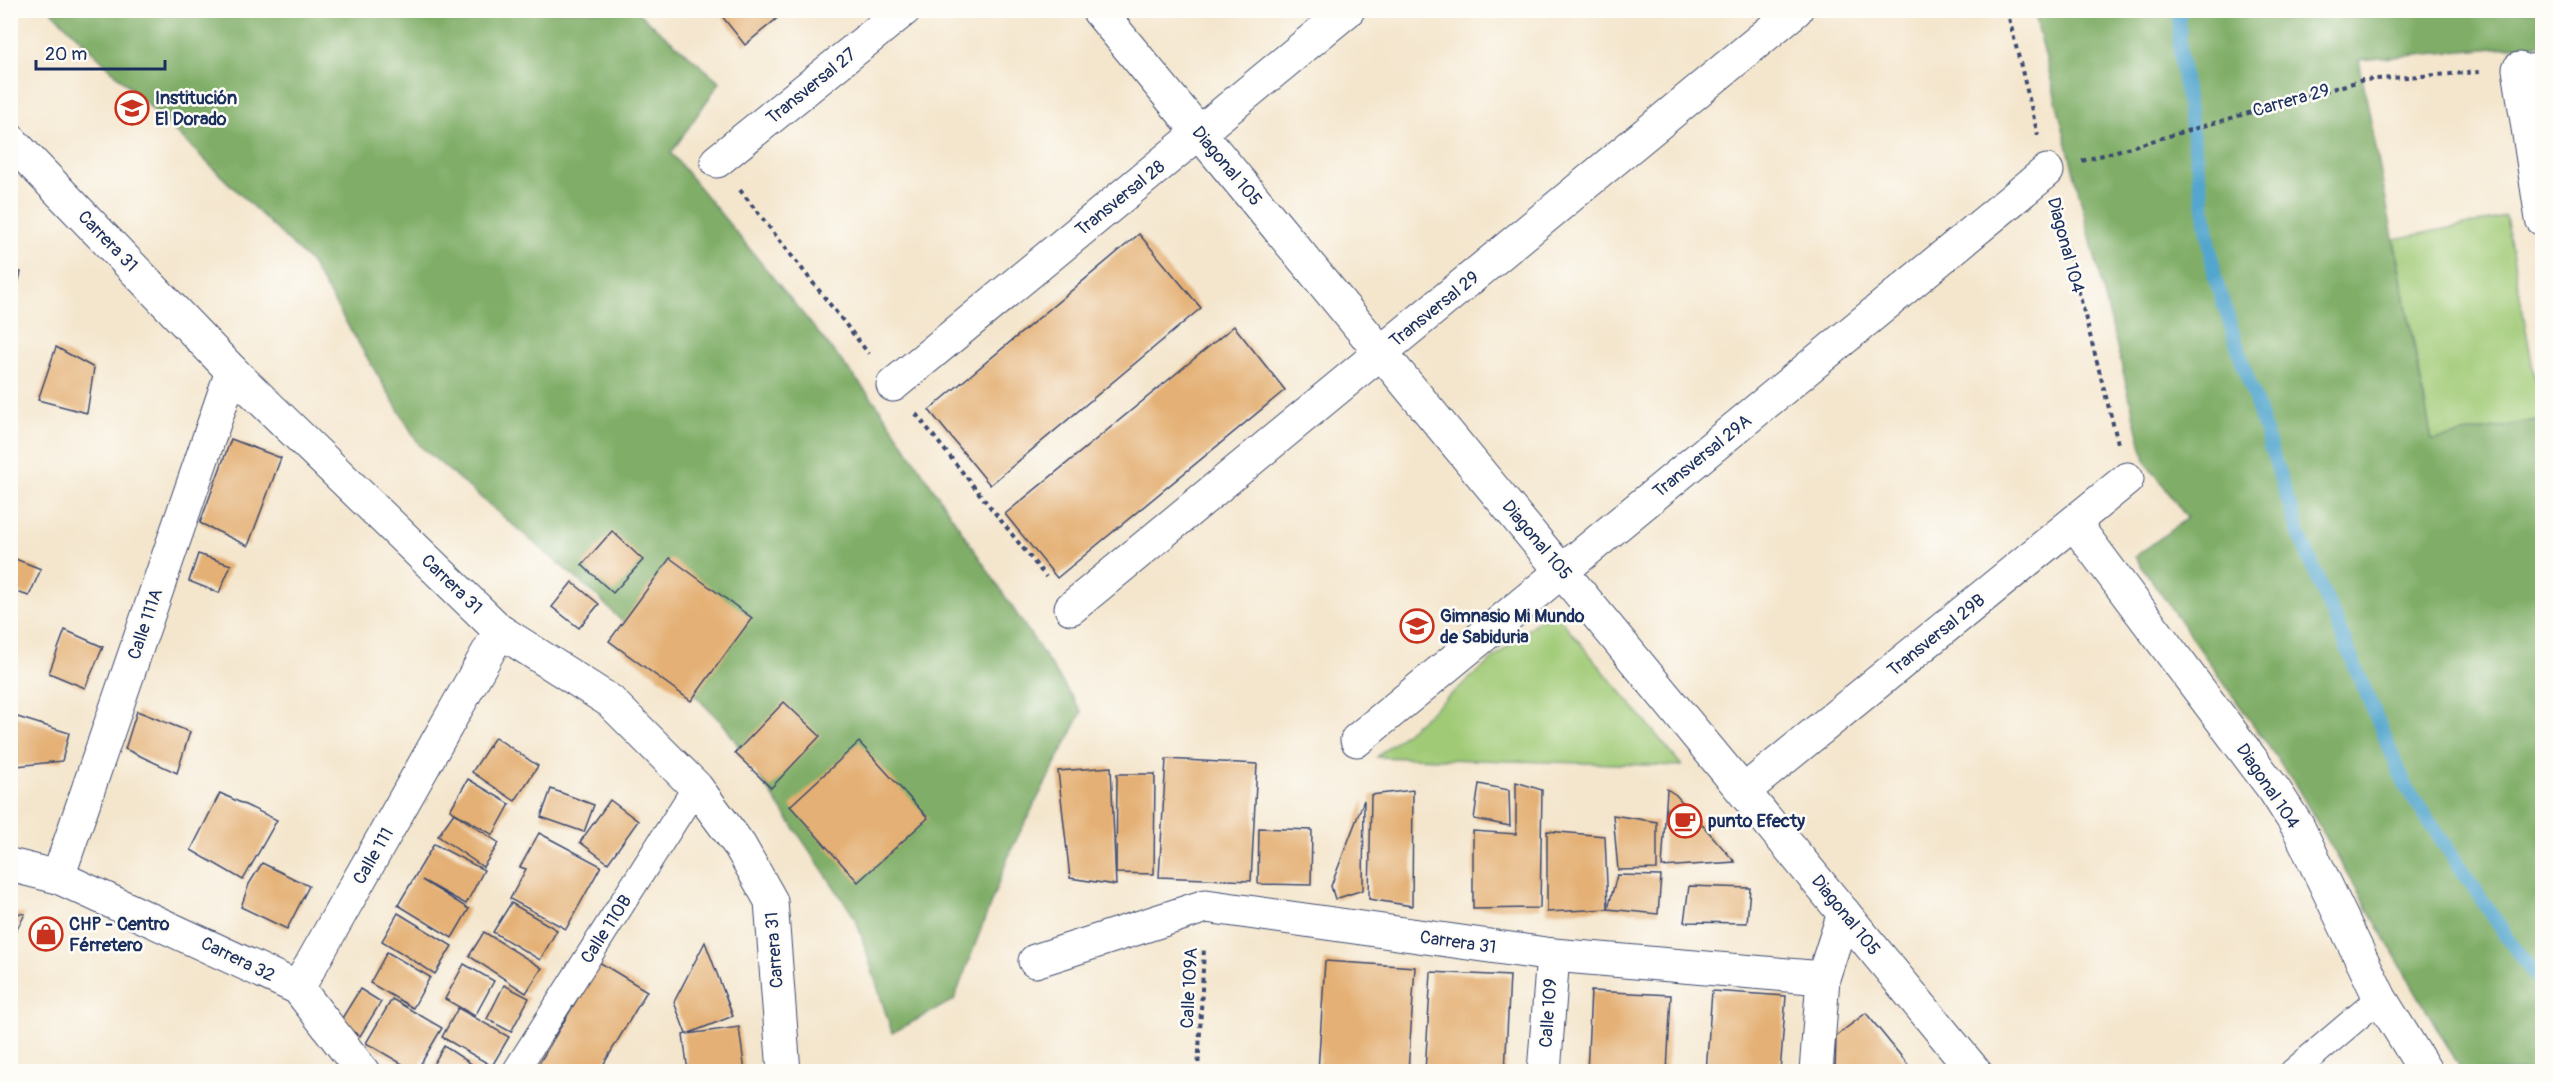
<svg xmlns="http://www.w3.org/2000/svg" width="2553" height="1082" viewBox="0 0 2553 1082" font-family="Pangolin,sans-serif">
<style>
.green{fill:#a0ca76;stroke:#5e7c6a;stroke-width:1.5}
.forest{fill:#80ae67;stroke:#4e6e62;stroke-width:1.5}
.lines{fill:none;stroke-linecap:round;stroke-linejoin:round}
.stream{stroke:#52a6ce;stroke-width:14}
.building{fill:#e4b075}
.lane-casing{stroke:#3c4a6f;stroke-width:28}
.street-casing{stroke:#3c4a6f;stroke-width:35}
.secondary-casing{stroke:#3c4a6f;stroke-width:35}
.path{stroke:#3c4a6f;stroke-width:4;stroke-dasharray:4.5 4.5;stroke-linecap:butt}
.lane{stroke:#fff;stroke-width:26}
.street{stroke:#fff;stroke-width:33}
.secondary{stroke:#fff;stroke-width:33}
.labels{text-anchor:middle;stroke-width:5;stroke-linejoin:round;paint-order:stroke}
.street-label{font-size:18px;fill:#1b2f5e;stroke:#fdfcf7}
.poi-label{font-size:18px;font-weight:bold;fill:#1b2f5e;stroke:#fdfcf7;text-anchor:start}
</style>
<rect width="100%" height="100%" fill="#fdfcf7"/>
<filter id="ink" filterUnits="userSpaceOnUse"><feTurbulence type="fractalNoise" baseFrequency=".0167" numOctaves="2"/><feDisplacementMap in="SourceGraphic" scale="12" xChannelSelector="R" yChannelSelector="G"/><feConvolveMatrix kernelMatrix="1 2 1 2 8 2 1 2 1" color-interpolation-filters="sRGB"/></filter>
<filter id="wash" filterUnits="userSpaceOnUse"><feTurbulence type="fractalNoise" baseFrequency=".008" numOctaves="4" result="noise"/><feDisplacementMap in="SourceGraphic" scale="24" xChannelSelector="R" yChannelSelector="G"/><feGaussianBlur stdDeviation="1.35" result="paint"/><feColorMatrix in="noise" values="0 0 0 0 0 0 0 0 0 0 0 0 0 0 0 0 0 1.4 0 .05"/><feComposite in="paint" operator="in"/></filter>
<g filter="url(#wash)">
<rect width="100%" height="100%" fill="#f4e6cd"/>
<g class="green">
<path d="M2506,217L2542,419L2432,441L2394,239Z"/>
<path d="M1552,609L1682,766L1377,757Z"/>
</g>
<g class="forest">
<path d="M51,11H636L720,82L671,153L879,407L1082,712L1011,850L954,1000L892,1033L856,919L725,726L597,596L420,446L310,262Z"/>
<path d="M2034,11H2542V44L2359,60L2432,440L2542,419V1071H2462L2295,784L2135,557L2187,518L2145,460Z"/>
</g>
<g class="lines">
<path class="stream" d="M2179,10L2180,54L2215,278L2299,534L2406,787L2509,940L2542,985"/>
</g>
<g id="blocks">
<g class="building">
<path d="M717,10H787L745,45Z"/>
<path d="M1139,234L1201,308L990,485L929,410Z"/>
<path d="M10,269L21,272L11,313H10Z"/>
<path d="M1234,326L1285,390L1057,578L1005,514Z"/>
<path d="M56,347L94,368L87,413L38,400Z"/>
<path d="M231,439L281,458L248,546L200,523Z"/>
<path d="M612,531L643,560L613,593L582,565Z"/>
<path d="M198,554L231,565L219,593L189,581Z"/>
<path d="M13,558L41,569L29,596L10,590V567Z"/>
<path d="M670,558L752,618L691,701L609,641Z"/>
<path d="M572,582L599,604L579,628L552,607Z"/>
<path d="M65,630L103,647L85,688L49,673Z"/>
<path d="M784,702L820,736L771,788L735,753Z"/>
<path d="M137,711L190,732L177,773L125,749Z"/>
<path d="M11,715L69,733L62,761L17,766L10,745Z"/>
<path d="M495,737L538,766L515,801L472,772Z"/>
<path d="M859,742L928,818L858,882L790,806Z"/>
<path d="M1166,759L1257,764L1251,881L1159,877Z"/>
<path d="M1111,767L1116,885L1070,878L1058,771Z"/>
<path d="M1117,774H1155L1154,874L1116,873Z"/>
<path d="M468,779L510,804L493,835L450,810Z"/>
<path d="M1516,782L1542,790L1540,908L1473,909V831L1516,834Z"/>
<path d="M1479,784L1509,790L1510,826L1474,819Z"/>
<path d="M551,789L594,805L584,832L541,817Z"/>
<path d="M1667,789L1676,795L1735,862L1662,867Z"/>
<path d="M1413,790L1412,906L1369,899L1371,795Z"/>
<path d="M220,793L277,820L243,880L191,850Z"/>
<path d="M610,800L638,821L608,863L580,842Z"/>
<path d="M1364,800L1363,890L1335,899L1331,886Z"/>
<path d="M454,813L499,843L483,867L438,836Z"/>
<path d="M1613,815L1657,822V869L1618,870Z"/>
<path d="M1259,828L1312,830L1311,885L1258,884Z"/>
<path d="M1547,831L1605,836L1608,909L1547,912Z"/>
<path d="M539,833L601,866L566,929L510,899L526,869L520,867Z"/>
<path d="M434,844L484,870L466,904L422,880L469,909L452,938L398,905Z"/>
<path d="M262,863L309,886L287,929L241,907L249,884Z"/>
<path d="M1617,875L1661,876L1658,914L1608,909Z"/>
<path d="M1689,886L1750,888L1747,923L1684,922Z"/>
<path d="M511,903L557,930L540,960L493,932Z"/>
<path d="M10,912L25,914L10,942Z"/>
<path d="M398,913L452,946L435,974L382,941Z"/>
<path d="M484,932L542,968L526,993L469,956Z"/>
<path d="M705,942L733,1016L687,1034L739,1027L745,1072H688L683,1035L686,1034L674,1002Z"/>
<path d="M387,952L430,977L413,1008L370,983Z"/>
<path d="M1325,961L1415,967L1408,1072H1318Z"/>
<path d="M599,962L647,991L599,1072H534Z"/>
<path d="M464,964L494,981L475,1016L445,999Z"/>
<path d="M1431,972L1510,976L1505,1072H1425Z"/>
<path d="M504,985L529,998L511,1032L487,1019Z"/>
<path d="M360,989L381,1002L360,1036L339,1023Z"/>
<path d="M1591,991L1671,995L1667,1072H1587Z"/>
<path d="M1712,991L1786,996L1780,1072H1706Z"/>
<path d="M392,999L442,1028L416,1072L366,1043Z"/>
<path d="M458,1008L509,1037L492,1066L442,1037Z"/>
<path d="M1866,1013L1914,1072H1835L1836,1036Z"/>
<path d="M444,1046L484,1072H436L431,1068Z"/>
</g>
</g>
</g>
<g filter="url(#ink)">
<use href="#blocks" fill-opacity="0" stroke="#3c4a6f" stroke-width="1.5"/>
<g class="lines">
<g class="lane-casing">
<g id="lane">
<path d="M2519,69L2542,66"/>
<path d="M515,1072L696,787"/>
<path d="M2293,1072L2380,998"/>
</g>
</g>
<g class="street-casing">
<g id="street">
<path d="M2519,69L2542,219"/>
<path d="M10,140L232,371L500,631L610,701L696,787L740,846L771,901L784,1072"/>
<path d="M717,161L904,10"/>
<path d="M893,385L1348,10"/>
<path d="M2074,523L2275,791L2298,827L2380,998L2426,1072"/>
<path d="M1071,608L1796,10"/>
<path d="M1357,740L2047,171"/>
<path d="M1744,791L2127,479"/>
<path d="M58,877L232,371"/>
<path d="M1035,961L1206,906L1553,955L1823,978"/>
<path d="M298,988L500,631"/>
<path d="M1544,1072L1553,955"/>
<path d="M1816,1072L1823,978L1844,913"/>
</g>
</g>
<g class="secondary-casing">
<g id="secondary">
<path d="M1098,10L1975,1072"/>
<path d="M10,865L58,877L298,988L363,1072"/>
</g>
</g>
<g class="path">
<path d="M2007,10L2038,135"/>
<path d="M2082,161L2363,80L2480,72"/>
<path d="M740,190L869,354"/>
<path d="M2058,212L2118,443"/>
<path d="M916,414L1046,577"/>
<path d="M1198,1072L1204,948"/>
</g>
<use href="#lane" class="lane"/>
<use href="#street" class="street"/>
<use href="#secondary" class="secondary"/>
</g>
</g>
<defs>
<g id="school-ring" transform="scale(1.725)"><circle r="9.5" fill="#fdfcf7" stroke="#c8321e" stroke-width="1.5"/><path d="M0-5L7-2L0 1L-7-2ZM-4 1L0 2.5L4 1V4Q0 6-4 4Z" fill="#c8321e"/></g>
<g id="cafe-ring" transform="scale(1.725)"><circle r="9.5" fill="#fdfcf7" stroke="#c8321e" stroke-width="1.5"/><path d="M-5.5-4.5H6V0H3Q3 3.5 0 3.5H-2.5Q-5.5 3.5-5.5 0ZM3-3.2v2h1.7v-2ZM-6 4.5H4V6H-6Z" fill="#c8321e"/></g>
<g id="shop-ring" transform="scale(1.725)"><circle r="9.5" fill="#fdfcf7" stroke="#c8321e" stroke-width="1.5"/><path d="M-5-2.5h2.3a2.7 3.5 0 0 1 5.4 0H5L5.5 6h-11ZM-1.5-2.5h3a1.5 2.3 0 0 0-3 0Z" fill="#c8321e"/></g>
</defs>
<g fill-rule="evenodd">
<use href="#school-ring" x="132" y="108"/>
<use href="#school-ring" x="1417" y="626"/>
<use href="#cafe-ring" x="1685" y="821"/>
<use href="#shop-ring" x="46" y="934"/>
</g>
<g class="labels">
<g class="street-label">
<text transform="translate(811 86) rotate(-39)" y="6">Transversal 27</text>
<text transform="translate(2291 100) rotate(-16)" y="6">Carrera 29</text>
<text transform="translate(1227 166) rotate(50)" y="6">Diagonal 105</text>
<text transform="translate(1120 198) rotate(-39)" y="6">Transversal 28</text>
<text transform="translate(108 241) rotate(46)" y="6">Carrera 31</text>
<text transform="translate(2066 245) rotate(75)" y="6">Diagonal 104</text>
<text transform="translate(1434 309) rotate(-39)" y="6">Transversal 29</text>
<text transform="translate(1702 456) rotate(-39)" y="6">Transversal 29A</text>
<text transform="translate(1537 540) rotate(50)" y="6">Diagonal 105</text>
<text transform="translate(452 584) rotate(44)" y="6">Carrera 31</text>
<text transform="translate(145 624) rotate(-71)" y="6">Calle 111A</text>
<text transform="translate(1936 635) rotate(-39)" y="6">Transversal 29B</text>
<text transform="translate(2268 786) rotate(56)" y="6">Diagonal 104</text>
<text transform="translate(373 856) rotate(-60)" y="6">Calle 111</text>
<text transform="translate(1846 915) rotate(51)" y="6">Diagonal 105</text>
<text transform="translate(606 929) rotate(-57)" y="6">Calle 110B</text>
<text transform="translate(1458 942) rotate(8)" y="6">Carrera 31</text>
<text transform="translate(774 950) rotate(-94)" y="6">Carrera 31</text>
<text transform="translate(238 959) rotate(26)" y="6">Carrera 32</text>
<text transform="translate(1189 988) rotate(-87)" y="6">Calle 109A</text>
<text transform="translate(1548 1013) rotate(-86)" y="6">Calle 109</text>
</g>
<g class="poi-label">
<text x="155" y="104">Institución<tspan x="155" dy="21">El Dorado</tspan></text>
<text x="1440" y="622">Gimnasio Mi Mundo<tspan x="1440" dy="21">de Sabiduria</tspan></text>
<text x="1708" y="827">punto Efecty</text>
<text x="69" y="930">CHP - Centro<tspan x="69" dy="21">Férretero</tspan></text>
</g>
</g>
<rect width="2553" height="1082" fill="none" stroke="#fdfcf7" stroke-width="36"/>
<path d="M36 60v9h129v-9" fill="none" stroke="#1b2f5e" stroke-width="3"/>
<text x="45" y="60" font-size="18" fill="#1b2f5e" stroke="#fdfcf7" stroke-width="4.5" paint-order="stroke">20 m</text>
</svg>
